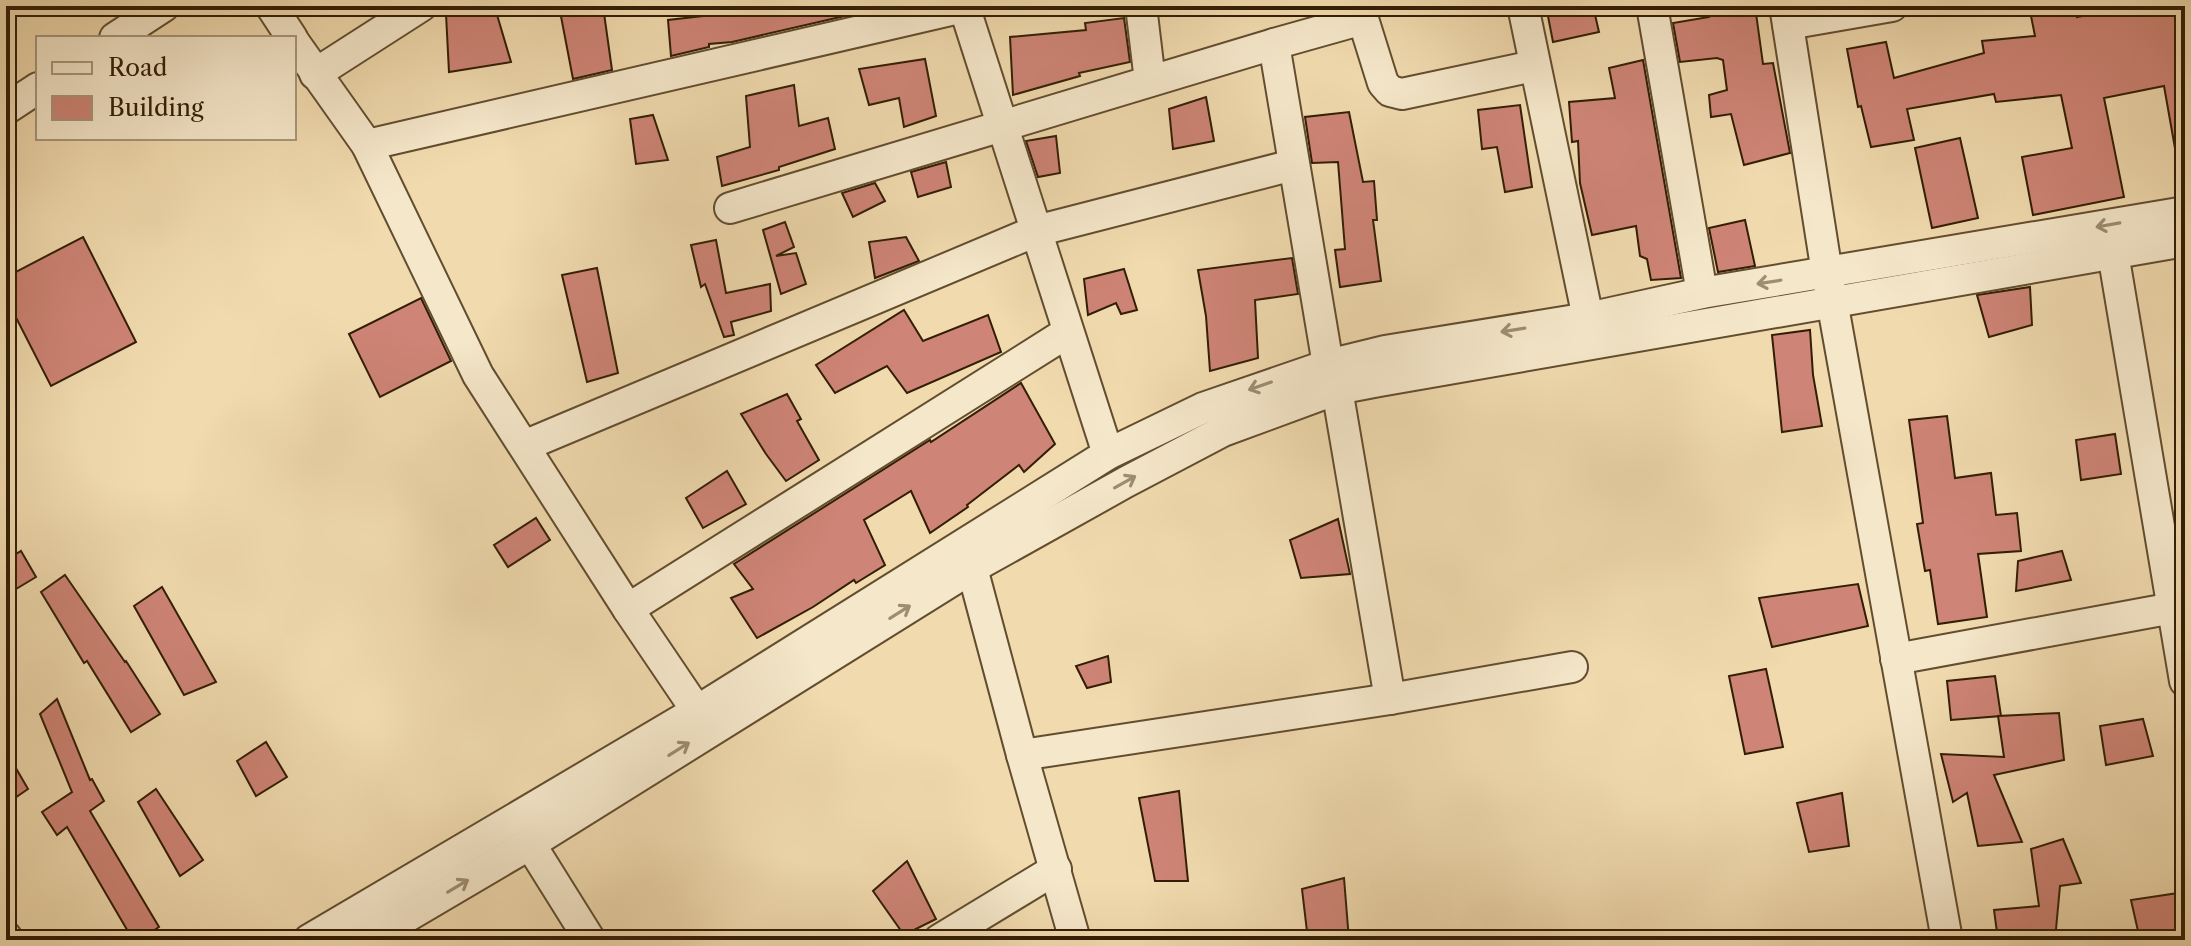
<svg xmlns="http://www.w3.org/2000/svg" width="2191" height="946" viewBox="0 0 2191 946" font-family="'Libre Caslon Text',serif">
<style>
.building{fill:#ce8476;stroke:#321e05;stroke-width:2}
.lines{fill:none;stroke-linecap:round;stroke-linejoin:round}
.minor-casing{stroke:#624d2f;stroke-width:34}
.minor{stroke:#f5e7ca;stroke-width:30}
.oneway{stroke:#9d8d71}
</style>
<rect width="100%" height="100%" fill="#f0daae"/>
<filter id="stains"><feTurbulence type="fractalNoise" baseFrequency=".0025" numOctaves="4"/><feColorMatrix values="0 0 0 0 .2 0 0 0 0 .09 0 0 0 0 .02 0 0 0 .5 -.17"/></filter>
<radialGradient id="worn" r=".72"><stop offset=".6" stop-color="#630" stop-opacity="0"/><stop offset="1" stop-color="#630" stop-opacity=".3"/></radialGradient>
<g class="building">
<path d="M559,6H603L612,70L573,79Z"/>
<path d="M711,6H870L871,10L732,42L709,44V47L671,56L668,20L713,15Z"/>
<path d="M1546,6H1593L1599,32L1553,42Z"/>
<path d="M1707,6H1755L1763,64L1773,63L1790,153L1744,165L1731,114L1711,117L1709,95L1727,90L1723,60L1717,58L1680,62L1673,23L1709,17Z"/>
<path d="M2029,6H2075L2077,17L2134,6H2139L2140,10L2160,6H2185V153L2176,154L2164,86L2104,98L2124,197L2033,215L2022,157L2072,148L2061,95L1996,102L1994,94L1907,109L1914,140L1871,147L1861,106L1858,107L1847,49L1886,42L1894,78L1984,53L1982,41L2035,36Z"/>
<path d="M495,8L511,62L449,72L446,14Z"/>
<path d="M1124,18L1130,62L1079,73L1080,76L1013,95L1010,37L1086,30L1085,23Z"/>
<path d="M925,59L936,116L904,127L899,98L869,105L859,69Z"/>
<path d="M1643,60L1681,278L1651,280L1647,259L1640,256L1636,226L1592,235L1580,183L1578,141L1572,142L1569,102L1615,98L1609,68Z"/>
<path d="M794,85L799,126L828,118L835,149L779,167V170L722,186L717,157L750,147L746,96Z"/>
<path d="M1206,97L1214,141L1173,149L1169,109Z"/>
<path d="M1520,105L1532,187L1505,192L1497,147L1482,149L1478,110Z"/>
<path d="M1349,112L1363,182L1374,181L1377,220H1373L1381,281L1340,287L1335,250L1345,249L1338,162L1312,163L1305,117Z"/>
<path d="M653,115L668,160L636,164L630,119Z"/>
<path d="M1056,136L1060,173L1038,177L1026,141Z"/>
<path d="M1960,138L1978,218L1932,228L1915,148Z"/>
<path d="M946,162L951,187L918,197L911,172Z"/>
<path d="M875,183L885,201L853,217L842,193Z"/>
<path d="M1745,220L1755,266L1718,272L1709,228Z"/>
<path d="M785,222L794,247L776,256L796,253L806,284L781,294L763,230Z"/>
<path d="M83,237L136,342L51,386L6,298V277Z"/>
<path d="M906,237L919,261L875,278L869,242Z"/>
<path d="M716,240L726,293L770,284L771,311L731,322L734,335L724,337L705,284L701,287L691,245Z"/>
<path d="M1292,258L1298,294L1255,300L1258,358L1210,371L1206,316L1198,270Z"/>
<path d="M597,268L618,373L587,382L562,275Z"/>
<path d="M1124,269L1137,310L1121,314L1116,303L1088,315L1084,279Z"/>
<path d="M2030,287L2032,325L1989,337L1977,295Z"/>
<path d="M421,298L451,361L380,397L349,334Z"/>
<path d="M904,310L923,341L988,315L1001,352L907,393L887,366L835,393L816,365Z"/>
<path d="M1810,330L1813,375L1822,426L1782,432L1772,335Z"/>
<path d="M1021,383L1055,444L1024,472L1019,465L967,505L968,507L930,533L911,491L864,520L885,565L856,583L854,580L813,607L757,638L731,598L753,589L734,564L930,440L931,442Z"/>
<path d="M787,394L801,419L797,421L819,460L786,481L766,454L741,414Z"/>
<path d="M1947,416L1955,478L1991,473L1996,515L2017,513L2021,551L1978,554L1987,617L1938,624L1930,570L1925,571L1917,524L1923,523L1909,420Z"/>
<path d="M2115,434L2121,474L2081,480L2076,440Z"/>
<path d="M727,471L746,504L703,528L686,498Z"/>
<path d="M536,518L550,540L508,567L494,545Z"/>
<path d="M1338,519L1350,574L1301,578L1290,540Z"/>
<path d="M21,551L36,577L6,595V560Z"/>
<path d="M2062,551L2071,580L2016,591L2018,561Z"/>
<path d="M65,575L125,662L126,661L160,714L131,732L87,661L84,663L41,592Z"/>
<path d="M1858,584L1868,626L1772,647L1759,598Z"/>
<path d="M162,587L216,682L184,695L134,606Z"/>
<path d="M1108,656L1111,682L1087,688L1076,666Z"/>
<path d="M1766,669L1783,747L1745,754L1729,676Z"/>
<path d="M1995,676L2001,716L1951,720L1947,681Z"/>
<path d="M57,699L90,780L92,779L104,801L90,811L159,927L139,940H133L67,827L57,835L42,812L72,792L40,714Z"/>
<path d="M2059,713L2064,760L1994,775L2022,842L1978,846L1967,793L1953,802L1941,754L2004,757L1998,716Z"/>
<path d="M2143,719L2153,756L2106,765L2100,726Z"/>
<path d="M266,742L287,777L256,796L237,761Z"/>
<path d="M6,751L28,789L6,804Z"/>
<path d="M156,789L203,860L180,876L138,802Z"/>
<path d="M1179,791L1188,881H1155L1139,798Z"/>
<path d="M1842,793L1849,846L1809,852L1797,803Z"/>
<path d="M2063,839L2081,883L2060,886L2055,940H1998L1994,910L2039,906L2031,849Z"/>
<path d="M907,861L936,919L904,935L873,891Z"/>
<path d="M1344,878L1349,940H1308L1302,889Z"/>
<path d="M2185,892V934L2140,940L2131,900Z"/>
</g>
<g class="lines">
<g class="minor-casing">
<g id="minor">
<path d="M271,6L292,38"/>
<path d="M964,6L1108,454"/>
<path d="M1141,6L1150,81"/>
<path d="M1523,6L1588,318"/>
<path d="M1652,6L1702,293"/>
<path d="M1785,6L1827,273L1947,940"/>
<path d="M1363,19L1383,83L1390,91L1402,94L1534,66"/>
<path d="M1788,24L1892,6"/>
<path d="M115,38L164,6"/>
<path d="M294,42L367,145L478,375L628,609L697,711"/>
<path d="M315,74L421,6"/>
<path d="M6,109L38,88"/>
<path d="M367,145L964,7"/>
<path d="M730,208L1274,44"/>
<path d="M2113,253L2185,681"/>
<path d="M1328,365L1274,44L1363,19L1361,6"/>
<path d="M1337,389L1390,699"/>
<path d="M524,446L1036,231L1293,165"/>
<path d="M972,568L1022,755L1075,940"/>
<path d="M628,609L1068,332"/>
<path d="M1896,659L2173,608"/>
<path d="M1022,755L1390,699L1572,667"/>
<path d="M530,844L590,940"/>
<path d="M6,937L8,940"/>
<path d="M309,940L697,711L1108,454L1203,408L1328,365L1385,351L1588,318L1702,293L2185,212"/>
<path d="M367,940L530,844L972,568L1126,482L1223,431L1337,389L1379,381L2185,241"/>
<path d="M939,940L1056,869"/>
</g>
</g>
<use href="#minor" class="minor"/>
</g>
<defs><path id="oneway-shaft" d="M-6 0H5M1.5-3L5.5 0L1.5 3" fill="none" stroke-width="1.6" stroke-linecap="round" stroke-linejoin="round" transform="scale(2)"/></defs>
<g class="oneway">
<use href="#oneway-shaft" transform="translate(2108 225) rotate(170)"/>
<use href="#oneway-shaft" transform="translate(1769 282) rotate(171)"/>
<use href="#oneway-shaft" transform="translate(1513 330) rotate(171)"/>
<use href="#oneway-shaft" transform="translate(1260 386) rotate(161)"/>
<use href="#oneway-shaft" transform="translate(1125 482) rotate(-29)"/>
<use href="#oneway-shaft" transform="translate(900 612) rotate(-32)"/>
<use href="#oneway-shaft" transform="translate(679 749) rotate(-32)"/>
<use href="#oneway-shaft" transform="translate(458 886) rotate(-31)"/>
</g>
<rect width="2191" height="946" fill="none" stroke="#f0daae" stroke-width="32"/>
<rect x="8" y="8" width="2175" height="930" fill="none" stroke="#321e05" stroke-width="4"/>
<rect x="16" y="16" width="2159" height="914" fill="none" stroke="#321e05" stroke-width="2"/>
<rect x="36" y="36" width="260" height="104" fill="#f5e7ca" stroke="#a7977b" stroke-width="2"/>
<rect x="52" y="62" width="40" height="12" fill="#f5e7ca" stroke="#a7977b" stroke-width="2"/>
<text x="108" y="76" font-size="24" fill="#321e05">Road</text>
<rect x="52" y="96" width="40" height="24" fill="#ce8476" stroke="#a7977b" stroke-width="2"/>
<text x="108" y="116" font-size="24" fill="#321e05">Building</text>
<rect width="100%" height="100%" filter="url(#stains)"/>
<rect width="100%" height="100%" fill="url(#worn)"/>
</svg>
